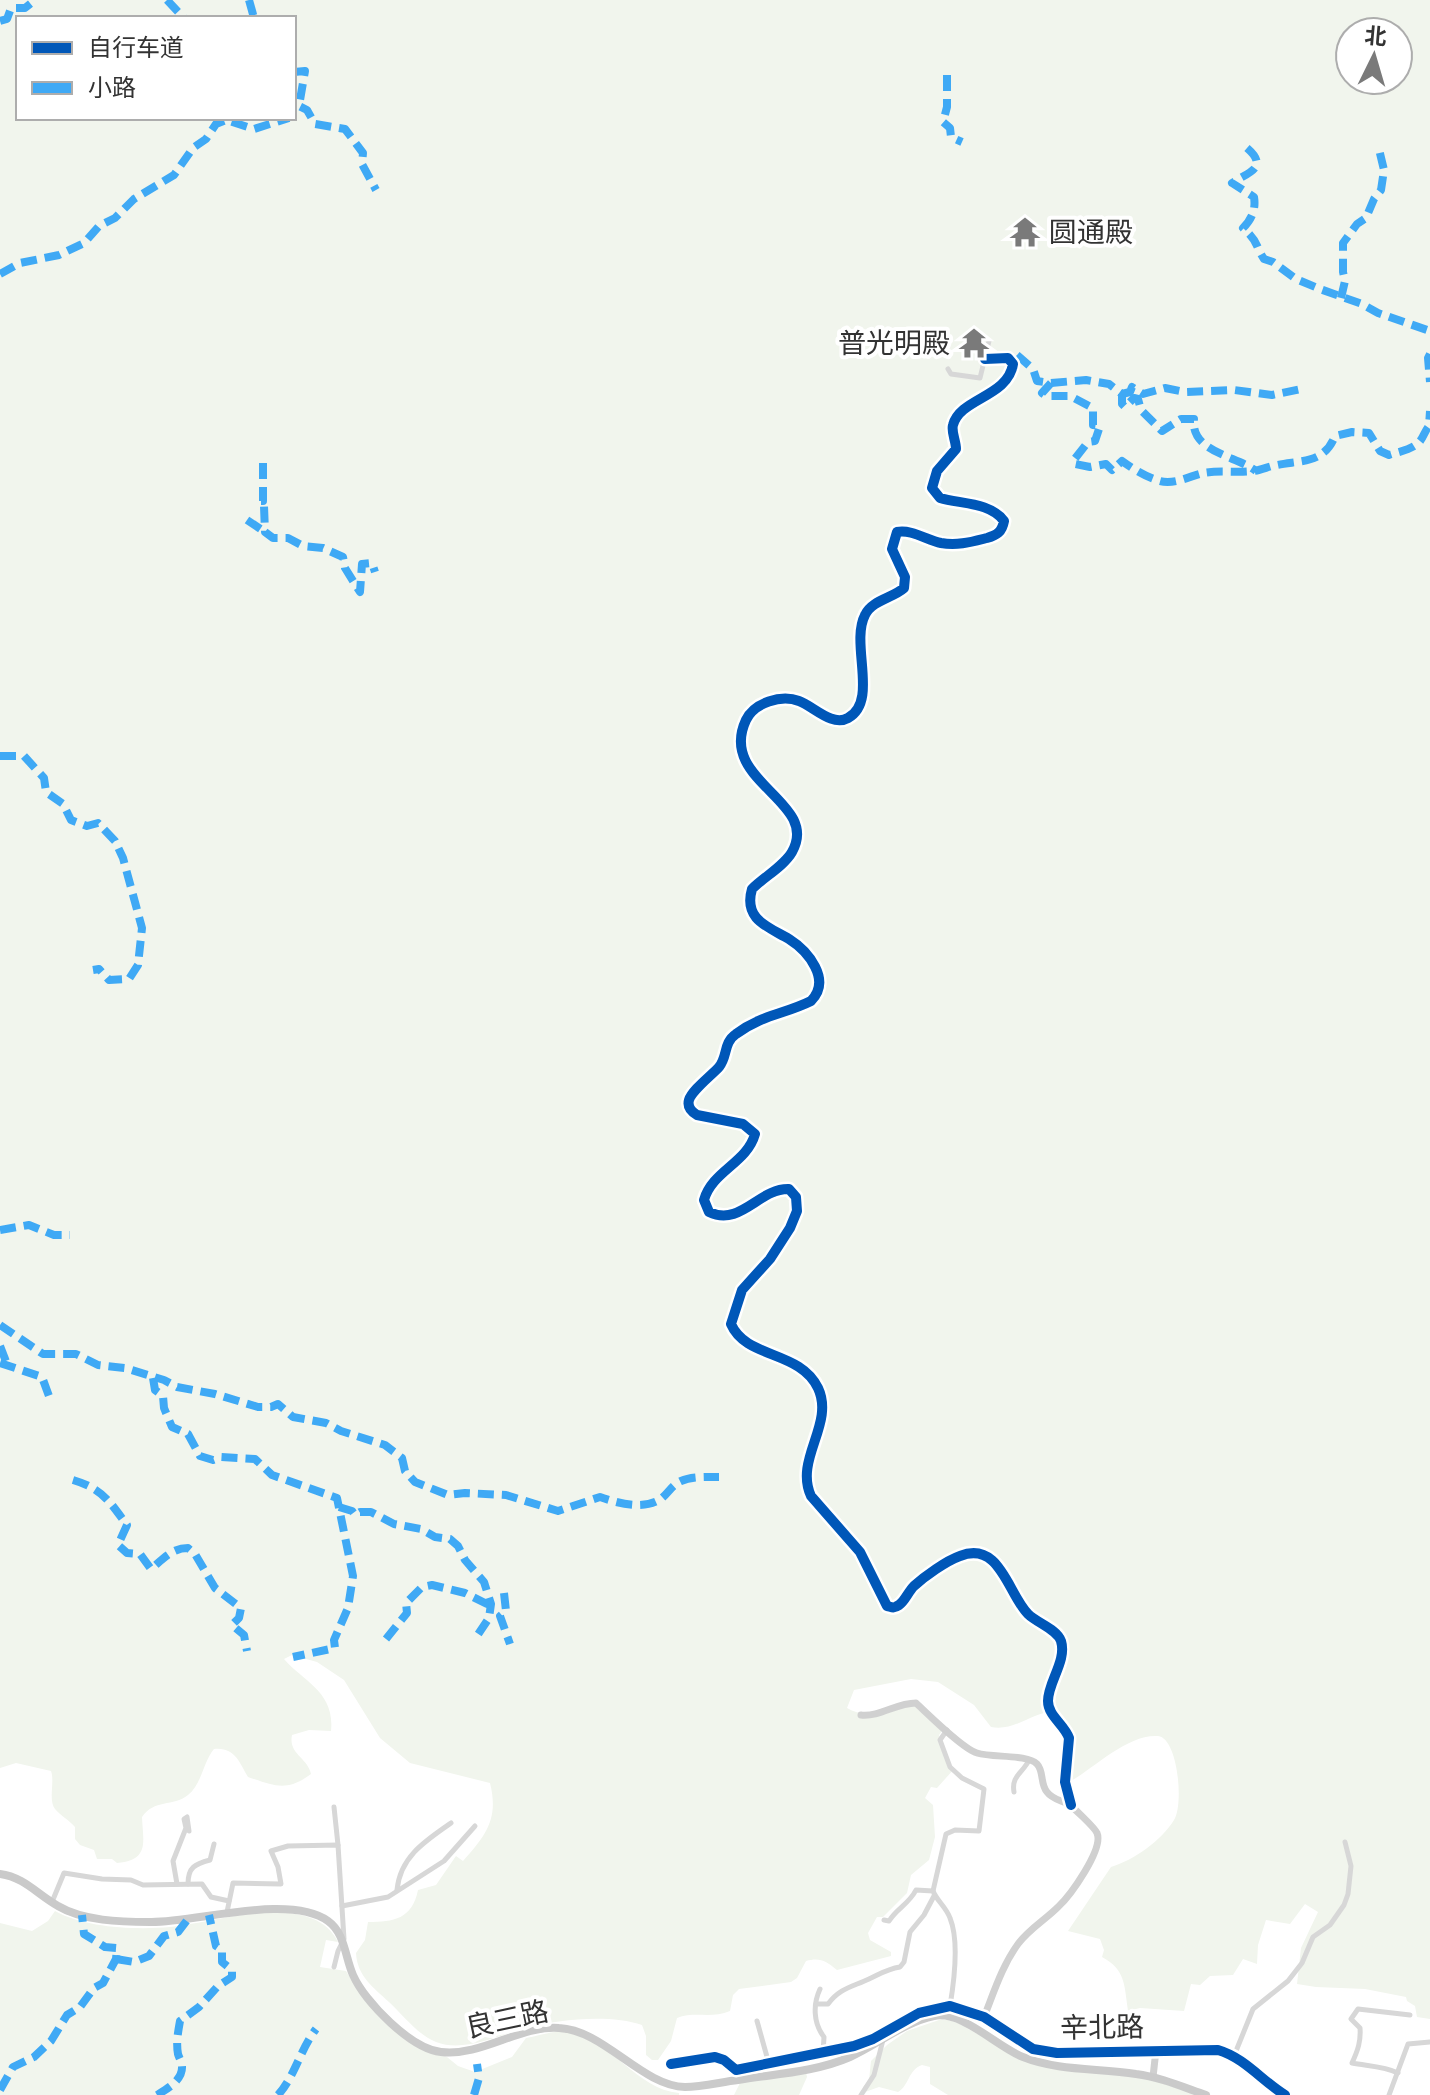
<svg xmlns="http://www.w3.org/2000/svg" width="1430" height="2095" viewBox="0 0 1430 2095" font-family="Quicksand,'Noto Sans SC',sans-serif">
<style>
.green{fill:#f1f5ed;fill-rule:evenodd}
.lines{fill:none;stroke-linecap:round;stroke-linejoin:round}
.street{stroke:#d7d7d7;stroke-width:5}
.secondary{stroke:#d0d0d0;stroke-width:7}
.primary{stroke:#cacaca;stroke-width:8}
.quiet{stroke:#3fa9f5;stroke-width:8;stroke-dasharray:16 8;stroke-linecap:butt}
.cycleway-casing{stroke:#fff;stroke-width:15}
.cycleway{stroke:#0057b8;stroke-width:10}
.labels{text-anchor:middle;stroke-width:8;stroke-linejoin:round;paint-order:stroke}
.poi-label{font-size:28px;fill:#333;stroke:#fff;text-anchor:start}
.street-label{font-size:28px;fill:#333;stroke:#fff}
</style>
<rect width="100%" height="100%" fill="#fff"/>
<g class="green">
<path d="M0,0H1430V2019L1417,2017L1415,2006L1407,2001L1406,1997L1365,1989L1316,1987L1297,1984L1301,1948L1318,1912L1305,1904L1290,1924L1266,1920L1258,1945L1257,1964L1243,1959L1233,1975L1210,1976L1200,1985L1191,1984L1184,2011L1140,2008L1128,2011C1124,1985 1126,1970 1102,1957L1104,1950L1100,1939L1068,1931L1111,1867C1134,1860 1161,1841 1174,1820C1184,1805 1178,1738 1158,1736C1128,1734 1095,1767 1071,1781C1063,1748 1086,1742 1055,1711C1032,1712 1014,1732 991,1727L974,1705L938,1682L911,1679L854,1690L847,1708C866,1720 892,1709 913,1704L945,1727L939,1735L945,1755L954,1769L937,1788L931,1787L925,1798L933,1805L935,1837L929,1860L911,1875L907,1893L883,1917H877L868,1933L870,1940L891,1952V1956L837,1970C826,1961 820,1957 806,1961L797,1978L791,1982L739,1989L733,1995L730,2011C712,2019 694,2011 677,2018L671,2041L658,2060H652L646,2055V2036L642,2025C611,2014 558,2019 526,2028C499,2035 464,2053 436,2042C418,2035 403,2015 389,2002C374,1988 357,1976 356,1953L365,1940L368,1922C394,1922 412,1919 418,1890L436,1885L456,1856L463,1861C486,1835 499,1819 490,1783L410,1763L380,1738L344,1680L317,1662L292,1655L284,1659C304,1682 335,1692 331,1731L309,1730L292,1735C288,1754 308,1758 311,1774C287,1792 275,1786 248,1777C239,1762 235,1747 214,1749C203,1762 202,1784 188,1795C173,1807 154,1799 142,1817C143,1842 150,1860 117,1863L112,1859H97L94,1850L80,1845L75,1839V1827C69,1820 61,1816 55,1809C48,1800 55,1782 51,1771L16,1763L0,1768ZM18,18H294V118H18ZM1350,32H1398V80H1350Z"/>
<path d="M55,1911C85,1928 136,1930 170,1927C215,1923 312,1889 338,1942L326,1940L320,1967L346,1971L361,1994L432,2053L447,2057L458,2066L475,2072L512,2057L526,2038C538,2036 552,2031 564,2031C609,2035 634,2089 679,2093V2095H0V1923L32,1931L48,1921Z"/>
<path d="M942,2019L956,2022L1024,2060L1147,2078L1197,2095H948L930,2084V2067L922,2065C908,2070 909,2086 898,2092L879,2087L865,2092L863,2087L869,2080L871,2061L887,2045L907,2031Z"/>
<path d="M806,2072L807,2077L799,2095H734L740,2083Z"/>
</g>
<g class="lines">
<g class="street">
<path d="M948,369L951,374L980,378L989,341"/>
<path d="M1014,1792C1011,1776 1023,1773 1029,1760"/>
<path d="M334,1807L338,1845"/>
<path d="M177,1884L173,1861L186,1828L184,1819L187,1817L189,1831"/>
<path d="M188,1884C188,1867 195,1864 210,1860L214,1844"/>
<path d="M397,1890C400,1857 425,1841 451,1823"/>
<path d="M933,1891L946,1834L955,1830L979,1831L984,1789L962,1778L950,1767L940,1740L947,1730"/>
<path d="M52,1902L64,1873L102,1879L131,1880L143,1885L202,1884L211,1897L229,1901"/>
<path d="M342,1906L388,1897L444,1861L475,1826"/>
<path d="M227,1912L233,1883L281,1884L278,1867L271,1851L288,1846L338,1845L344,1939L338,1951L334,1967"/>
<path d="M884,1920L889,1921C897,1908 909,1904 916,1890L933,1891C937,1901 946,1907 950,1918C959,1940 954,1982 950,2006"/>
<path d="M820,1989C813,2004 813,2023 824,2037L823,2053"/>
<path d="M816,2004H828C840,1988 852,1987 869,1979C880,1974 887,1969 900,1967L904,1962L910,1932L924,1915L934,1896"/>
<path d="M757,2021L769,2064"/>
<path d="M1234,2056L1253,2009L1288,1981L1302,1963L1313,1937L1330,1925L1344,1905L1348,1894L1351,1866L1345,1842"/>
<path d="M671,2064L715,2057L724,2060L736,2070"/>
<path d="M1398,2073C1384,2066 1367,2066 1352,2063C1358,2050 1361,2041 1360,2028L1351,2019L1358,2009L1410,2015"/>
<path d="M861,2095L874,2075L883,2040"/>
<path d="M1389,2095L1408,2044L1430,2042"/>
</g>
<g class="secondary">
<path d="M985,359L1008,358L1013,364C1008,397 960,398 953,425C951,432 956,441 956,449L937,471L932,488L940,498C960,504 990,502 1004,521C1002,532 997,535 987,538C971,542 957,546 941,543C927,540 911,529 897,532L892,549L905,577L904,588C893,598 872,600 865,615C850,644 879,701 848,718C832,727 813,706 799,701C781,694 754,703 746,720C717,782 821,801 792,852C784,866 764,877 752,889C743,920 769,927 789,939C808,951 832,980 811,1001C785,1014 761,1015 736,1034C723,1043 728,1056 719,1067C712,1075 692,1090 689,1100C687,1107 692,1112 697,1115L743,1124L755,1134C747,1163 712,1171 704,1200L709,1212C741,1227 759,1188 789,1189L796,1197L797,1211L790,1228L770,1259L742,1290L731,1324C746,1359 800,1350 818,1388C835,1424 794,1459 811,1496L860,1552L887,1606C892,1607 893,1609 899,1605C905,1601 908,1592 914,1586C925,1576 946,1561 960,1556C1000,1540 1008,1594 1028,1614C1037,1623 1057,1629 1061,1641C1067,1661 1048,1682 1048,1701C1048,1716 1064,1724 1069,1738L1065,1782L1071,1805"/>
<path d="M861,1715C880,1717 896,1703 916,1703C929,1715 963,1749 977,1753C993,1758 1027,1754 1037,1764C1044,1771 1040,1784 1047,1792C1052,1799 1060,1800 1068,1804C1072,1806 1095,1828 1097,1833C1104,1849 1070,1896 1058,1907C1045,1920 1029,1929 1018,1944C1002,1966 994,1992 984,2017"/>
<path d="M736,2070L854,2046L873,2039L919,2013L950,2006L984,2017L1033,2049L1057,2053L1218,2050C1245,2058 1262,2081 1285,2095"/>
<path d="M1153,2077L1156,2050"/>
</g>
<path class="primary" d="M0,1874C24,1877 38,1895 58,1906C83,1921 121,1922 150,1922C195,1923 289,1893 328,1921C345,1933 345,1957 353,1975C365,2002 411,2049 441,2052C481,2057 520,2025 559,2028C604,2030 642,2086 685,2087C702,2087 721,2082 738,2080C774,2074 816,2072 850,2057C877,2045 904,2022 934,2016C962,2010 997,2047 1023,2057C1058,2071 1099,2068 1136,2074C1160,2077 1183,2087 1206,2095"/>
<g class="quiet">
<path d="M167,0L184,18"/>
<path d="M249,0L254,18"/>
<path d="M0,21L7,19L11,8H25L35,0"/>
<path d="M294,72L305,71L299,106L307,110L315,124L345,129L363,153L362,164L376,190"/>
<path d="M947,75V107L943,122L950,128L951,137L962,142"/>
<path d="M1247,148C1270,168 1247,173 1232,183L1254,197C1256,209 1252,219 1243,228C1260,243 1254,244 1264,259L1273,262L1296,279L1320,289L1362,304L1378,313L1430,331"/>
<path d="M0,274L20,263L59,255L84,243L99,226L115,218L134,199L174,175L193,148L206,139L216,124L226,120L254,129L289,118"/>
<path d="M1341,298L1345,281L1343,272V243L1357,224L1366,218L1374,199L1381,190L1384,170L1378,145"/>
<path d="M1430,354L1428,358L1430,382"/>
<path d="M1017,355L1033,369L1037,381L1051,383L1042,393L1046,396H1070L1093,408V425L1100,426L1095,441L1088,442L1073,461L1075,464L1090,467L1106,464L1112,470L1122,461C1133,469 1148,478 1160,481C1174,485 1190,476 1203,473C1219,470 1237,473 1253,471C1262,470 1269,466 1277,465C1301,460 1324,464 1335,436L1352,432L1369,433L1380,451L1389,455C1398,452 1410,450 1417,444C1423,440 1424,432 1429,426L1430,411"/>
<path d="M1051,383L1086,380L1109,384L1122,394V404L1125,407L1134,398L1138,399L1141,410L1162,431L1181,419H1194C1190,452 1237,456 1256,471"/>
<path d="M1122,394L1130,392L1132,387L1143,394L1165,388L1185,392L1234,390L1272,395L1301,389"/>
<path d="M263,463V501H260L264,506L265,532L273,538H288L303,546L323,548L343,557L345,568L360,592L362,564L372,563L375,572"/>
<path d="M247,520L265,532"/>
<path d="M0,756H24L44,778L46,792L63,804L71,820L87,826L98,823L115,841L123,858L142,928L138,965L129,979L109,980L99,969L93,970"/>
<path d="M0,1230L29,1225L54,1235H70"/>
<path d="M0,1325L43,1354H76L98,1365L125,1368L164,1380L177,1387L215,1394L258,1407H271L278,1404L293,1417L326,1423L341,1431L385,1445L402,1458L405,1471L415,1482L448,1495L465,1493L506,1495L558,1511L600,1497C617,1503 645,1511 662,1498C669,1492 672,1485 681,1481C692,1476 707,1477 719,1477"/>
<path d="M0,1346L7,1364"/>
<path d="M0,1363L42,1377L49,1396"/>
<path d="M153,1378L155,1390L163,1396L164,1408L172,1427L188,1434L200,1456L213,1460L221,1457L255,1459L272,1475L337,1498L353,1576L348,1608L334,1640L335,1648L293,1657"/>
<path d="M73,1480C103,1489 109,1501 127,1525L118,1545L127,1553L140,1554L151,1569C163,1559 172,1548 188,1548L195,1554L215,1588L241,1608L239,1618L232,1625L244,1635L247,1651"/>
<path d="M339,1507L352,1511L355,1515L360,1512H371L394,1524L421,1529L435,1537L450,1539L458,1546L465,1560L484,1582L491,1604L489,1618L475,1639"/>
<path d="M504,1593L506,1611L500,1616L510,1644"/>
<path d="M386,1639L407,1613L406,1603L422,1587L432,1585L465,1593L487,1604H491"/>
<path d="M116,1959L134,1962L149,1956L164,1936L178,1932L188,1919"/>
<path d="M0,2090L13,2067L34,2057L51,2041L67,2015L80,2007L94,1988L103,1983L116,1959L117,1948L105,1947L84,1934L82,1915"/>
<path d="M157,2095C167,2089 183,2080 182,2066C182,2062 179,2058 178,2054C176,2043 178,2032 180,2021L199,2007L218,1986L232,1977V1970L222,1962V1950L216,1946L209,1915"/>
<path d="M278,2095C295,2076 300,2050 316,2029"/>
<path d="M474,2095L479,2078L477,2064"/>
</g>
<g class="cycleway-casing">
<g id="cycleway">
<path d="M985,359L1008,358L1013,364C1008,397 960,398 953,425C951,432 956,441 956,449L937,471L932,488L940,498C960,504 990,502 1004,521C1002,532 997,535 987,538C971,542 957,546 941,543C927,540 911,529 897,532L892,549L905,577L904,588C893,598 872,600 865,615C850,644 879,701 848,718C832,727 813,706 799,701C781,694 754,703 746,720C717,782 821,801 792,852C784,866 764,877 752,889C743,920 769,927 789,939C808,951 832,980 811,1001C785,1014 761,1015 736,1034C723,1043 728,1056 719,1067C712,1075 692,1090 689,1100C687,1107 692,1112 697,1115L743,1124L755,1134C747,1163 712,1171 704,1200L709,1212C741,1227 759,1188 789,1189L796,1197L797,1211L790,1228L770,1259L742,1290L731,1324C746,1359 800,1350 818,1388C835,1424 794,1459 811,1496L860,1552L887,1606C892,1607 893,1609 899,1605C905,1601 908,1592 914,1586C925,1576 946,1561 960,1556C1000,1540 1008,1594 1028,1614C1037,1623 1057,1629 1061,1641C1067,1661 1048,1682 1048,1701C1048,1716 1064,1724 1069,1738L1065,1782L1071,1805"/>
<path d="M671,2064L715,2057L724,2060L736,2070L854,2046L873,2039L919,2013L950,2006L984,2017L1033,2049L1057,2053L1218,2050C1245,2058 1262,2081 1285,2095"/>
</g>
</g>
<use href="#cycleway" class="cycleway"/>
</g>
<defs>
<g id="temple-bare" transform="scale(2.4)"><path d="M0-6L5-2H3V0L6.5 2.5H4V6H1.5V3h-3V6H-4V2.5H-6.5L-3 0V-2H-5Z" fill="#7a7a7a" stroke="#fff" stroke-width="2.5" paint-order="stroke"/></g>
</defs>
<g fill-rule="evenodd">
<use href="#temple-bare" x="1025" y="232"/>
<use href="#temple-bare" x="974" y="343"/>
</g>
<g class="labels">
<g class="poi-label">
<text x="1049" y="242">圆通殿</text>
<text x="950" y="353" text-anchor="end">普光明殿</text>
</g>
<g class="street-label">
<text transform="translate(507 2019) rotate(-12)" y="10">良三路</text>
<text transform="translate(1102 2027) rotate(-1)" y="10">辛北路</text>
</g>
</g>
<rect x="16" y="16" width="280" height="104" fill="#ffffff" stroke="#adadad" stroke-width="2"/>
<rect x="32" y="42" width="40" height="12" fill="#0057b8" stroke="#adadad" stroke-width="2"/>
<text x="88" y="56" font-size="24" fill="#333333">自行车道</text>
<rect x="32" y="82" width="40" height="12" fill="#3fa9f5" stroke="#adadad" stroke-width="2"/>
<text x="88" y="96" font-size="24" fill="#333333">小路</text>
<g transform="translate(1374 56) rotate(5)"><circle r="38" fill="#ffffff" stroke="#adadad" stroke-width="2"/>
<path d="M0-6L14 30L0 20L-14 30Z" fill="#7a7a7a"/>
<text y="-12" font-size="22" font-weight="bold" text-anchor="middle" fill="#333333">北</text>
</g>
</svg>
